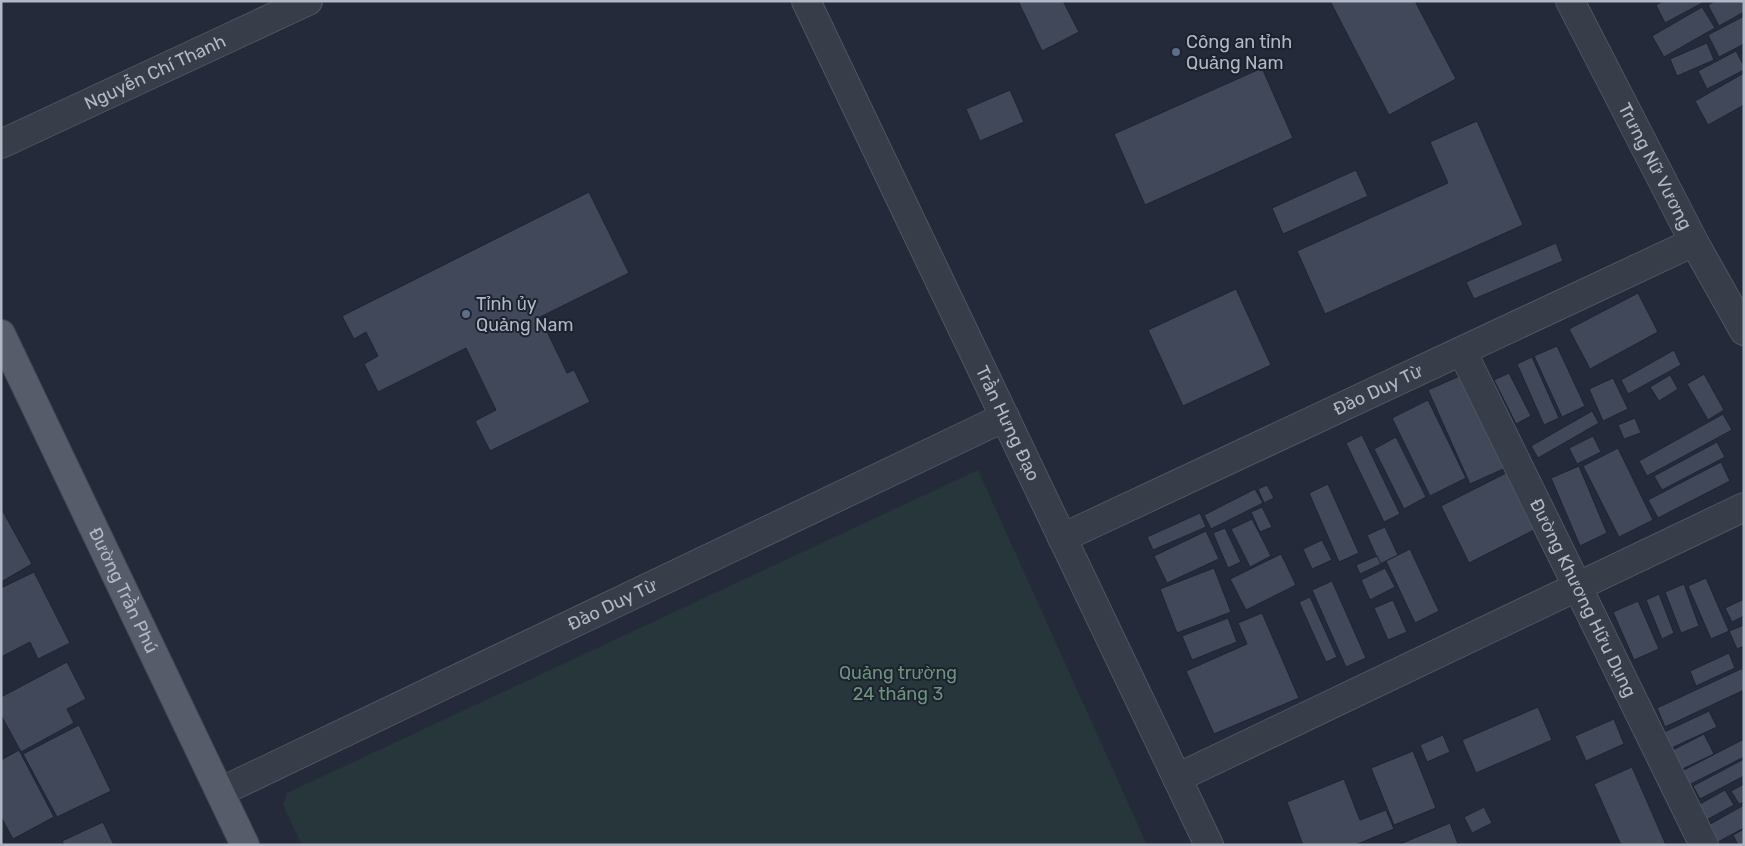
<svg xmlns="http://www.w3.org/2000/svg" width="1745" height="846" viewBox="0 0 1745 846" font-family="Rubik,sans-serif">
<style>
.green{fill:#26363b}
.building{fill:#404859;stroke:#1f2431}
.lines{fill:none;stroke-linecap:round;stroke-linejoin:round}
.minor-casing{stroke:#505562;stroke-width:30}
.major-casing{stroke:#414653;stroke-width:30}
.minor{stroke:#383d4a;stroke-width:28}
.major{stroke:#565c6a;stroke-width:28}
.service-dot{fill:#5c6f8a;stroke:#1d222f;stroke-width:2}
.labels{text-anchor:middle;stroke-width:4;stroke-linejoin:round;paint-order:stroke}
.poi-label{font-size:18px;fill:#b3b8c6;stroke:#1d222f;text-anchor:start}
.street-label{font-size:18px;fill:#b3b8c6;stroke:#1d222f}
.park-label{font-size:18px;fill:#6c957b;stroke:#1d222f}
</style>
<rect width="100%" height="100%" fill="#242a3a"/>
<path class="green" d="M978,470L1147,845H302L283,805L287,793Z"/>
<g class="building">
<path d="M1018,1H1063L1079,32L1042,51Z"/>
<path d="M1330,1H1415L1456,79L1389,115Z"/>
<path d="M1663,1H1703L1704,2L1665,23L1656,5Z"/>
<path d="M1715,1H1744V12L1719,26L1708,5Z"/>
<path d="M1702,7L1715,28L1664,57L1652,36Z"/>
<path d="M1744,16V44L1719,57L1708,35Z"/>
<path d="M1707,43L1714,60L1677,76L1670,59Z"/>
<path d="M1736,51L1744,66V70L1707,89L1698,71Z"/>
<path d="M1262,68L1293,138L1145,205L1114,134Z"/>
<path d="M1744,73V105L1708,125L1695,101Z"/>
<path d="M1010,90L1024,122L980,141L966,109Z"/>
<path d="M1477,121L1523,225L1325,314L1297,251L1448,183L1430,142Z"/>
<path d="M1356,170L1368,196L1283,234L1272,208Z"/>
<path d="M589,192L629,273L540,317L567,373L574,370L590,402L490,451L475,421L496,410L466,348L378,392L364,364L378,356L366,332L354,339L342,316Z"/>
<path d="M1556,243L1563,261L1474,299L1466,282Z"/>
<path d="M1236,289L1271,365L1183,406L1148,330Z"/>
<path d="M1638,293L1658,332L1590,369L1569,329Z"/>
<path d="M1557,346L1585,406L1562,417L1534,356Z"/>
<path d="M1674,350L1681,365L1628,394L1621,380Z"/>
<path d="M1532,357L1559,418L1544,425L1517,364Z"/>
<path d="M1471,371L1512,465L1470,484L1428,390Z"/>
<path d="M1509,373L1531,416L1516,424L1494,380Z"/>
<path d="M1704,374L1724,410L1708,420L1687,384Z"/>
<path d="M1670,375L1678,389L1659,401L1650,387Z"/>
<path d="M1613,378L1628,409L1603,421L1589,389Z"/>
<path d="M1428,400L1466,478L1430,496L1392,418Z"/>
<path d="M1592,411L1599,423L1538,458L1531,446Z"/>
<path d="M1723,414L1732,430L1647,476L1639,461Z"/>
<path d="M1635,418L1641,433L1624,439L1618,425Z"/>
<path d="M1362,435L1400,514L1384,522L1346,443Z"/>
<path d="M1593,436L1601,452L1577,464L1569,448Z"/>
<path d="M1396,437L1426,497L1404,509L1374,449Z"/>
<path d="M1717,442L1725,457L1662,490L1654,476Z"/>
<path d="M1618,448L1653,520L1619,537L1583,466Z"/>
<path d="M1721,462L1730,481L1658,518L1648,500Z"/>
<path d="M1579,466L1607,533L1580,546L1551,478Z"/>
<path d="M1514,469L1542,526L1469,563L1441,506Z"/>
<path d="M1328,484L1359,553L1339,562L1309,493Z"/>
<path d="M1267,485L1274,498L1264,503L1258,489Z"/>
<path d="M1255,489L1263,503L1211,529L1204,515Z"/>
<path d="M1262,507L1272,527L1260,532L1251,512Z"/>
<path d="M1,508L32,564L1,582Z"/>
<path d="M1200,513L1206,527L1153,550L1147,537Z"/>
<path d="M1252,519L1271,556L1250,567L1231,529Z"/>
<path d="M1385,527L1398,555L1380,564L1367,535Z"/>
<path d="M1225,528L1241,562L1228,568L1213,533Z"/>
<path d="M1206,531L1219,559L1167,583L1154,556Z"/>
<path d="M1322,540L1332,560L1312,569L1303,549Z"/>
<path d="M1410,549L1439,611L1415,623L1386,561Z"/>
<path d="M1281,554L1296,585L1246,610L1230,579Z"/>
<path d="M1377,556L1381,564L1360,574L1356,565Z"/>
<path d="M1214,568L1231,612L1177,633L1160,589Z"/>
<path d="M1385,568L1395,587L1370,600L1361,580Z"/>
<path d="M34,572L70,643L38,659L30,642L1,657V588Z"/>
<path d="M1706,578L1729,631L1711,639L1688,586Z"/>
<path d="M1332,581L1366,658L1346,667L1312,590Z"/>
<path d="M1684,584L1699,626L1681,633L1665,592Z"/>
<path d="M1659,594L1674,633L1662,639L1646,600Z"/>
<path d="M1310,597L1337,657L1326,662L1299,602Z"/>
<path d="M1744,599V616L1732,622L1725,608Z"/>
<path d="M1393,600L1407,632L1388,640L1374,608Z"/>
<path d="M1638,601L1659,649L1634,660L1613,612Z"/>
<path d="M1262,613L1299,698L1214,734L1186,671L1247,644L1238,623Z"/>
<path d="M1228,618L1237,642L1192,660L1182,636Z"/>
<path d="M1744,625V646L1737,649L1729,631Z"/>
<path d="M1729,653L1735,668L1696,686L1690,671Z"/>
<path d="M67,662L86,699L67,709L74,723L21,752L1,715V697Z"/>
<path d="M1743,668L1744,690L1665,727L1657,708Z"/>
<path d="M1538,707L1552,740L1476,773L1462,740Z"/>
<path d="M1709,711L1717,727L1667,750L1660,734Z"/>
<path d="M1614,719L1624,744L1586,761L1575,736Z"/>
<path d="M79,725L111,791L57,817L23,754Z"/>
<path d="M1704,734L1714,754L1674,773L1665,754Z"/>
<path d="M1443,735L1450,752L1427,762L1420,745Z"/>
<path d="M1744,739V757L1687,786L1680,772Z"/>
<path d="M19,750L54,817L13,839L1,817V760Z"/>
<path d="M1413,751L1436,808L1394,825L1371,768Z"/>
<path d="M1744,759V776L1700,799L1693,786Z"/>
<path d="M1632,767L1666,845H1621L1594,784Z"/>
<path d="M1344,779L1360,820L1386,810L1394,829L1355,845H1303L1287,802Z"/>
<path d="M1744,784V802L1739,804L1731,791Z"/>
<path d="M1725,790L1734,805L1699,824L1691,809Z"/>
<path d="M1744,805V828L1714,844L1705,827Z"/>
<path d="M1484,807L1492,823L1472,833L1464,817Z"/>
<path d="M103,822L114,845H64L62,841Z"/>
<path d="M1450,823L1458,844L1398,845Z"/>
<path d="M1744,829V845H1738L1733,835Z"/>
</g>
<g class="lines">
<g class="minor-casing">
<g id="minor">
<path id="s1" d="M806,1L1209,845"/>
<path id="s2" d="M1570,1L1694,242L1744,331"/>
<path id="s3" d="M1,144L308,1"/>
<path id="s4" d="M1462,351L1704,845"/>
<path id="s5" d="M1062,538L1694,242"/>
<path d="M1177,778L1744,507"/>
<path id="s6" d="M220,792L1005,417"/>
</g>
</g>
<g class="major-casing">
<g id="major">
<path id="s7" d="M1,334L245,845"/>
</g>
</g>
<use href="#minor" class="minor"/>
<use href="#major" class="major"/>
</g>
<g class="service-dot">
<circle cx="1176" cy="52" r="5"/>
<circle cx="466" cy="314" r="5"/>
</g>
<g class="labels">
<g class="poi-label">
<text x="1186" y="48">Công an tỉnh<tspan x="1186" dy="21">Quảng Nam</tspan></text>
<text x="476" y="310">Tỉnh ủy<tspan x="476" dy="21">Quảng Nam</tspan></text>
</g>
<g class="street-label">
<text dy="6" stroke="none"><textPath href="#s3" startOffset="170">Nguyễn Chí Thanh</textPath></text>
<text dy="6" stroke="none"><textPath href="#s2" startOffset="186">Trưng Nữ Vương</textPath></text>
<text dy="6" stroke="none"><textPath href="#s5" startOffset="349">Đào Duy Từ</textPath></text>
<text dy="6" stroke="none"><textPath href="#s1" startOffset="468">Trần Hưng Đạo</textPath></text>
<text dy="6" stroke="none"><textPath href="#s7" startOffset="284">Đường Trần Phú</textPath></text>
<text dy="6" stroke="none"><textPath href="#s4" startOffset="275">Đường Khương Hữu Dụng</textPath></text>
<text dy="6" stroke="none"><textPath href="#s6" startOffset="435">Đào Duy Từ</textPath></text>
</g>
<g class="park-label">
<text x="898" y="679">Quảng trường<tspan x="898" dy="21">24 tháng 3</tspan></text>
</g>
</g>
<rect width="1745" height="846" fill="none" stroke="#b3b8c6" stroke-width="5"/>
</svg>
